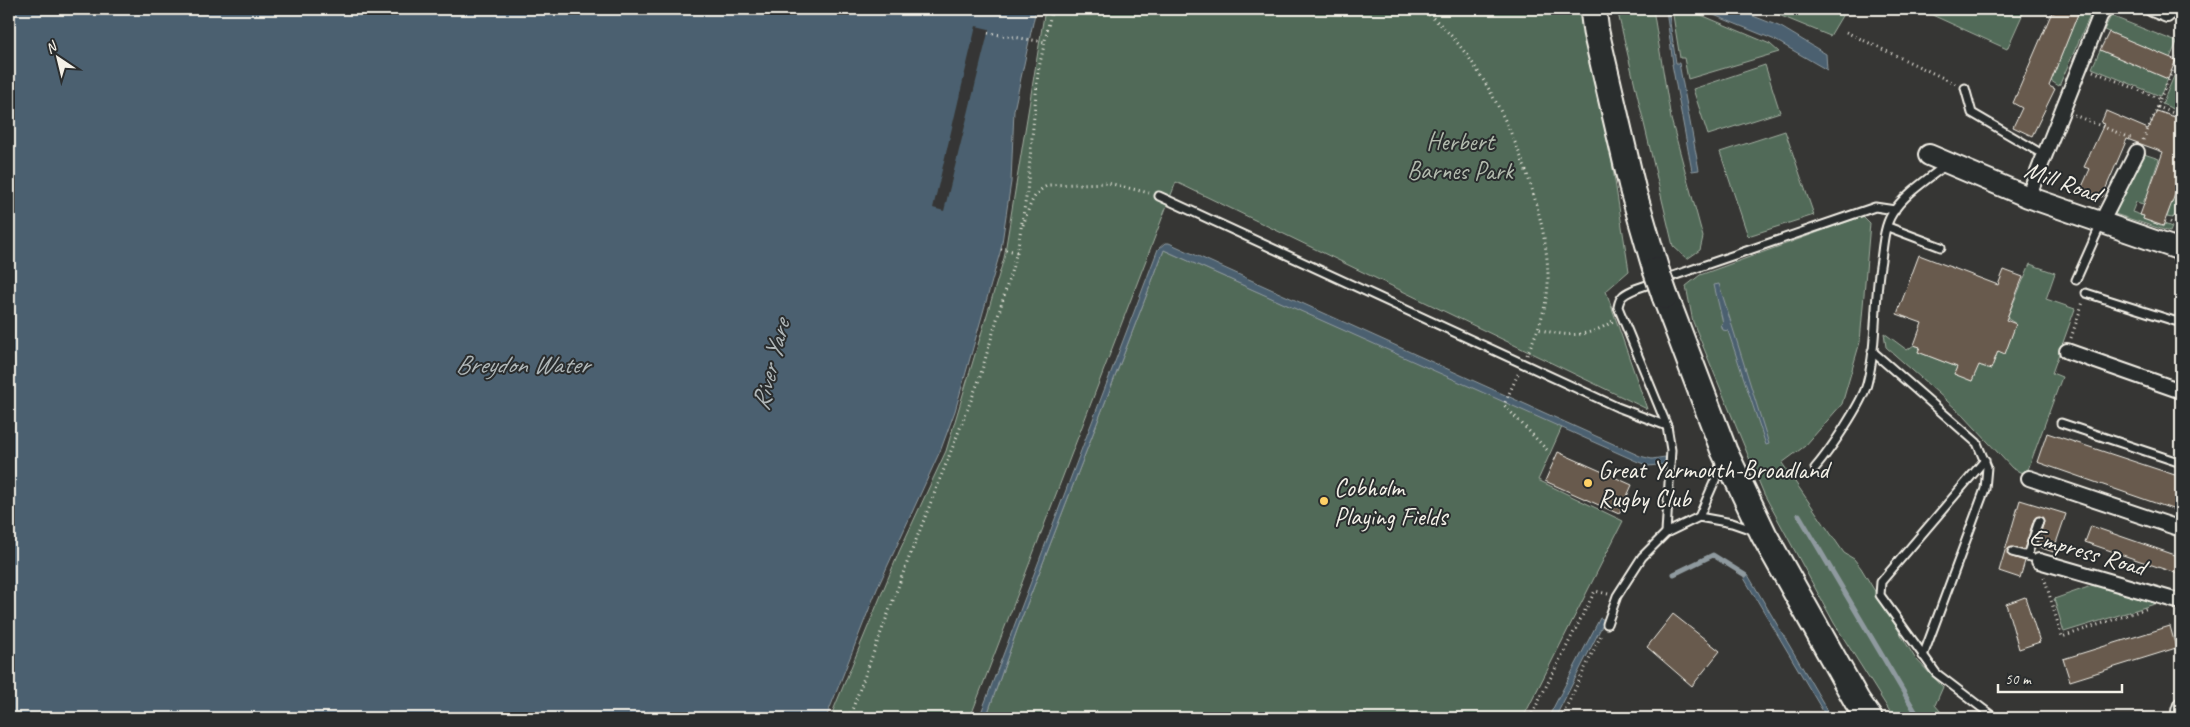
<svg xmlns="http://www.w3.org/2000/svg" width="2190" height="727" viewBox="0 0 2190 727" font-family="Caveat,sans-serif">
<style>
.green{fill:#516a58;stroke:#a2aea0}
.water{fill:#4b606f;stroke:#8f9a9f}
.pier{fill:#363634}
.lines{fill:none;stroke-linecap:round;stroke-linejoin:round}
.stream{stroke:#8f9a9f;stroke-width:5}
.building{fill:#675a4e;stroke:#f4f1e8}
.lane-casing{stroke:#f4f1e8;stroke-width:11}
.street-casing{stroke:#f4f1e8;stroke-width:18}
.secondary-casing{stroke:#f4f1e8;stroke-width:24}
.highway-casing{stroke:#f4f1e8;stroke-width:29}
.path{stroke:#f4f1e8;stroke-width:3;stroke-dasharray:1 4;stroke-linecap:butt}
.lane{stroke:#2a2d2e;stroke-width:7}
.street{stroke:#2a2d2e;stroke-width:14}
.secondary{stroke:#2a2d2e;stroke-width:20}
.highway{stroke:#2a2d2e;stroke-width:25}
.highway-bridge-casing{stroke:#f4f1e8;stroke-width:29;stroke-linecap:butt}
.highway-bridge{stroke:#2a2d2e;stroke-width:25}
.poi-dot{fill:#ffd166;stroke:#2a2d2e;stroke-width:2}
.labels{text-anchor:middle;stroke-width:4;stroke-linejoin:round;paint-order:stroke}
.park-label{font-size:25px;fill:#b3bbae;stroke:#2a2d2e}
.street-label{font-size:25px;fill:#f4f1e8;stroke:#2a2d2e}
.poi-label{font-size:25px;fill:#f4f1e8;stroke:#2a2d2e;text-anchor:start}
.water-label{font-size:26px;font-style:italic;fill:#b0b7b8;stroke:#2a2d2e}
</style>
<rect width="100%" height="100%" fill="#363634"/>
<filter id="ink" filterUnits="userSpaceOnUse"><feTurbulence type="fractalNoise" baseFrequency=".02" numOctaves="2"/><feDisplacementMap in="SourceGraphic" scale="10" xChannelSelector="R" yChannelSelector="G"/><feConvolveMatrix kernelMatrix="1 2 1 2 8 2 1 2 1" color-interpolation-filters="sRGB"/></filter>
<g filter="url(#ink)">
<g class="green">
<path d="M1045,9H1588L1629,271L1606,291L1647,409L1176,182L970,718H830L899,552L946,451L1004,258Z"/>
<path d="M1617,9H1653L1671,119L1703,237L1700,250L1687,259L1673,246Z"/>
<path d="M1672,9H1687L1770,44L1779,52L1688,79L1684,58H1680Z"/>
<path d="M1764,9H1846L1830,36Z"/>
<path d="M1919,9H2025L2007,49Z"/>
<path d="M2080,9H2093L2059,86L2051,81Z"/>
<path d="M2111,16L2177,42L2170,58L2104,30Z"/>
<path d="M2100,50L2168,79L2160,96L2092,68Z"/>
<path d="M2181,60V110L2180,112L2162,104Z"/>
<path d="M1765,65L1780,112L1708,135L1693,89Z"/>
<path d="M1785,131L1814,215L1748,236L1720,152Z"/>
<path d="M2141,153L2159,159L2150,186L2154,188L2150,200L2145,198L2143,204L2136,202L2132,212L2144,216L2143,219L2163,227L2164,224L2172,227L2170,232L2115,214Z"/>
<path d="M2181,170V220L2175,215L2172,218L2167,217Z"/>
<path d="M1863,216L1870,223L1860,342L1842,404L1805,446L1782,463L1844,553L1854,559L1861,568L1915,658L1943,687L1935,705L1946,718H1894L1834,623L1764,494L1693,322L1686,286L1700,275Z"/>
<path d="M1164,250L1562,427L1538,480L1623,521L1523,718H986L1017,630Z"/>
<path d="M2030,264L2055,273L2046,299L2075,309L2052,373L2062,377L2026,475L2012,468L1964,416L1886,347L1884,333L1907,350L1914,345L1920,347L1918,352L1957,367L1954,374L1972,381L1978,365L1991,369L1998,351L2005,353L2016,324L2007,318Z"/>
<path d="M2097,584L2106,585L2158,603L2064,632L2054,599Z"/>
</g>
<g class="water">
<path d="M9,9H1036L1014,110L1011,182L1001,249L955,411L941,449L877,589L826,718H9Z"/>
<path d="M1666,9H1668L1676,63H1679L1699,170L1692,171L1672,64H1673Z"/>
<path d="M1699,9H1732L1743,12L1781,27L1826,54L1827,70L1775,40Z"/>
<path d="M1165,243H1169L1640,456L1652,459L1665,457L1666,464L1649,466L1636,461L1164,250L1017,630L986,718H979L1158,249Z"/>
<path d="M1719,284L1769,444L1766,445L1728,331L1723,330L1721,324L1723,323L1714,285Z"/>
<path d="M1745,575H1748L1758,592L1832,718H1827L1744,578Z"/>
<path d="M1600,618L1605,620L1555,718H1548Z"/>
</g>
<path class="pier" d="M976,26L989,29L944,211L933,208Z"/>
<g class="lines">
<g class="stream">
<path d="M1799,515L1919,718"/>
<path d="M1674,574L1713,555L1745,575"/>
</g>
</g>
<g class="building">
<path d="M2056,9H2080L2049,86L2055,89L2032,136L2013,127L2022,108L2013,103L2052,12L2054,13Z"/>
<path d="M2109,32L2176,60L2168,79L2100,50Z"/>
<path d="M2106,111L2148,129L2157,111L2181,119V170L2177,183L2179,184L2163,226L2143,219L2144,216L2140,215L2163,152L2127,139L2102,197L2081,189L2090,169L2084,167L2104,124L2101,123Z"/>
<path d="M1919,255L1998,285L2004,270L2023,277L2006,320L2016,324L2005,354L1998,351L1991,369L1979,365L1972,381L1954,374L1957,367L1918,352L1920,347L1914,345L1922,323L1897,314Z"/>
<path d="M2047,433L2181,477L2178,490L2181,491V512L2037,462Z"/>
<path d="M1558,452L1632,485L1619,514L1545,481Z"/>
<path d="M2020,500L2066,514L2053,552L2036,546L2044,522L2040,516L2034,519L2024,550L2013,547L2008,549L2009,556L2025,561L2020,578L1999,571Z"/>
<path d="M2091,526L2181,557V575L2085,542Z"/>
<path d="M2025,597L2040,642L2019,649L2006,604Z"/>
<path d="M1673,614L1720,651L1692,686L1647,647Z"/>
<path d="M2170,626L2176,648L2070,681L2063,659Z"/>
</g>
<g class="lines">
<g class="lane-casing">
<g id="lane">
<path d="M1965,88L1972,113L2044,155"/>
<path d="M1159,196L1617,407L1667,426"/>
<path d="M1888,227L1941,247"/>
<path d="M2076,280L2101,224"/>
<path d="M2086,293L2181,323"/>
<path d="M1872,351L1977,443L1987,467L1985,489L1923,656"/>
<path d="M2061,423L2181,463"/>
<path d="M1985,460L1881,582L1880,595L1936,673L1995,718"/>
<path d="M1815,468C1829,452 1862,403 1867,384C1877,346 1874,305 1880,266C1883,250 1883,228 1892,214C1902,196 1929,178 1946,165"/>
<path d="M1699,517L1716,478L1721,462"/>
<path d="M1666,533L1671,450L1667,426L1618,307C1620,295 1625,294 1635,289L1875,207L1895,210"/>
<path d="M2012,552L2031,557"/>
<path d="M2027,556L2039,521"/>
<path d="M1607,624L1617,596L1642,557L1666,533L1699,517L1732,523L1755,531"/>
</g>
</g>
<g class="street-casing">
<g id="street">
<path d="M2152,9L2167,15"/>
<path d="M2028,197L2100,16L2105,9"/>
<path d="M2101,223L2137,152"/>
<path d="M2067,351L2181,391"/>
<path d="M2029,478L2181,529"/>
<path d="M2039,561L2181,602"/>
<path d="M2181,705L2179,711L2181,715"/>
</g>
</g>
<g class="secondary-casing">
<path id="secondary" d="M1929,155L2028,197L2181,250"/>
</g>
<g class="highway-casing">
<g id="highway">
<path d="M1593,9L1596,32L1633,191L1656,270"/>
<path d="M1665,296L1724,451L1764,535L1857,701L1869,718"/>
</g>
</g>
<g class="path">
<path d="M1421,9C1489,53 1551,205 1548,285C1547,300 1543,314 1538,329"/>
<path d="M1846,32L1956,84"/>
<path d="M988,33L1045,42"/>
<path d="M2093,71L2160,99L2158,107L2181,116"/>
<path d="M2160,99L2181,51"/>
<path d="M2074,115L2133,139"/>
<path d="M2143,140L2158,107"/>
<path d="M2170,222L2181,228"/>
<path d="M1023,225C1029,209 1032,192 1049,185L1108,183L1149,193"/>
<path d="M1001,249L1017,252"/>
<path d="M2071,338L2083,302"/>
<path d="M1527,355L1538,329C1567,337 1588,338 1613,321"/>
<path d="M1518,374L1504,405L1547,450"/>
<path d="M2044,577L2062,637L2148,608"/>
<path d="M849,718L907,563L979,380L1017,252L1027,192L1038,72L1052,9"/>
<path d="M1530,718L1595,591L1608,594"/>
<path d="M1561,718L1602,633"/>
</g>
<use href="#lane" class="lane"/>
<use href="#street" class="street"/>
<use href="#secondary" class="secondary"/>
<use href="#highway" class="highway"/>
<g class="highway-bridge-casing">
<path id="highway-bridge" d="M1656,270L1665,296"/>
</g>
<use href="#highway-bridge" class="highway-bridge"/>
</g>
</g>
<g class="poi-dot">
<circle cx="1588" cy="483" r="5"/>
<circle cx="1324" cy="501" r="5"/>
</g>
<g class="labels">
<g class="park-label">
<text x="1460" y="150">Herbert<tspan x="1460" dy="29">Barnes Park</tspan></text>
</g>
<g class="street-label">
<text transform="translate(2063 181) rotate(20)" y="9">Mill Road</text>
<text transform="translate(2088 551) rotate(16)" y="9">Empress Road</text>
</g>
<g class="poi-label">
<text x="1598" y="478">Great Yarmouth-Broadland<tspan x="1598" dy="29">Rugby Club</tspan></text>
<text x="1334" y="496">Cobholm<tspan x="1334" dy="29">Playing Fields</tspan></text>
</g>
<g class="water-label">
<text x="522" y="373">Breydon Water</text>
<text transform="translate(770 365) rotate(-76)" y="9">River Yare</text>
</g>
</g>
<rect width="2190" height="727" fill="none" stroke="#2a2d2e" stroke-width="30"/>
<rect x="15" y="15" width="2160" height="697" fill="none" stroke="#f4f1e8" stroke-width="2" filter="url(#ink)"/>
<g transform="translate(58 58) rotate(325)" stroke="#2a2d2e" stroke-width="4" paint-order="stroke">
<path d="M0-4L9 19L0 12L-9 19Z" fill="#f4f1e8"/>
<text y="-8" font-size="14" font-weight="bold" text-anchor="middle" fill="#f4f1e8">N</text>
</g>
<path d="M1998 684v8h124v-8" fill="none" stroke="#f4f1e8" stroke-width="2.5"/>
<text x="2005" y="684" font-size="15" fill="#f4f1e8" stroke="#2a2d2e" stroke-width="4" paint-order="stroke">50 m</text>
</svg>
